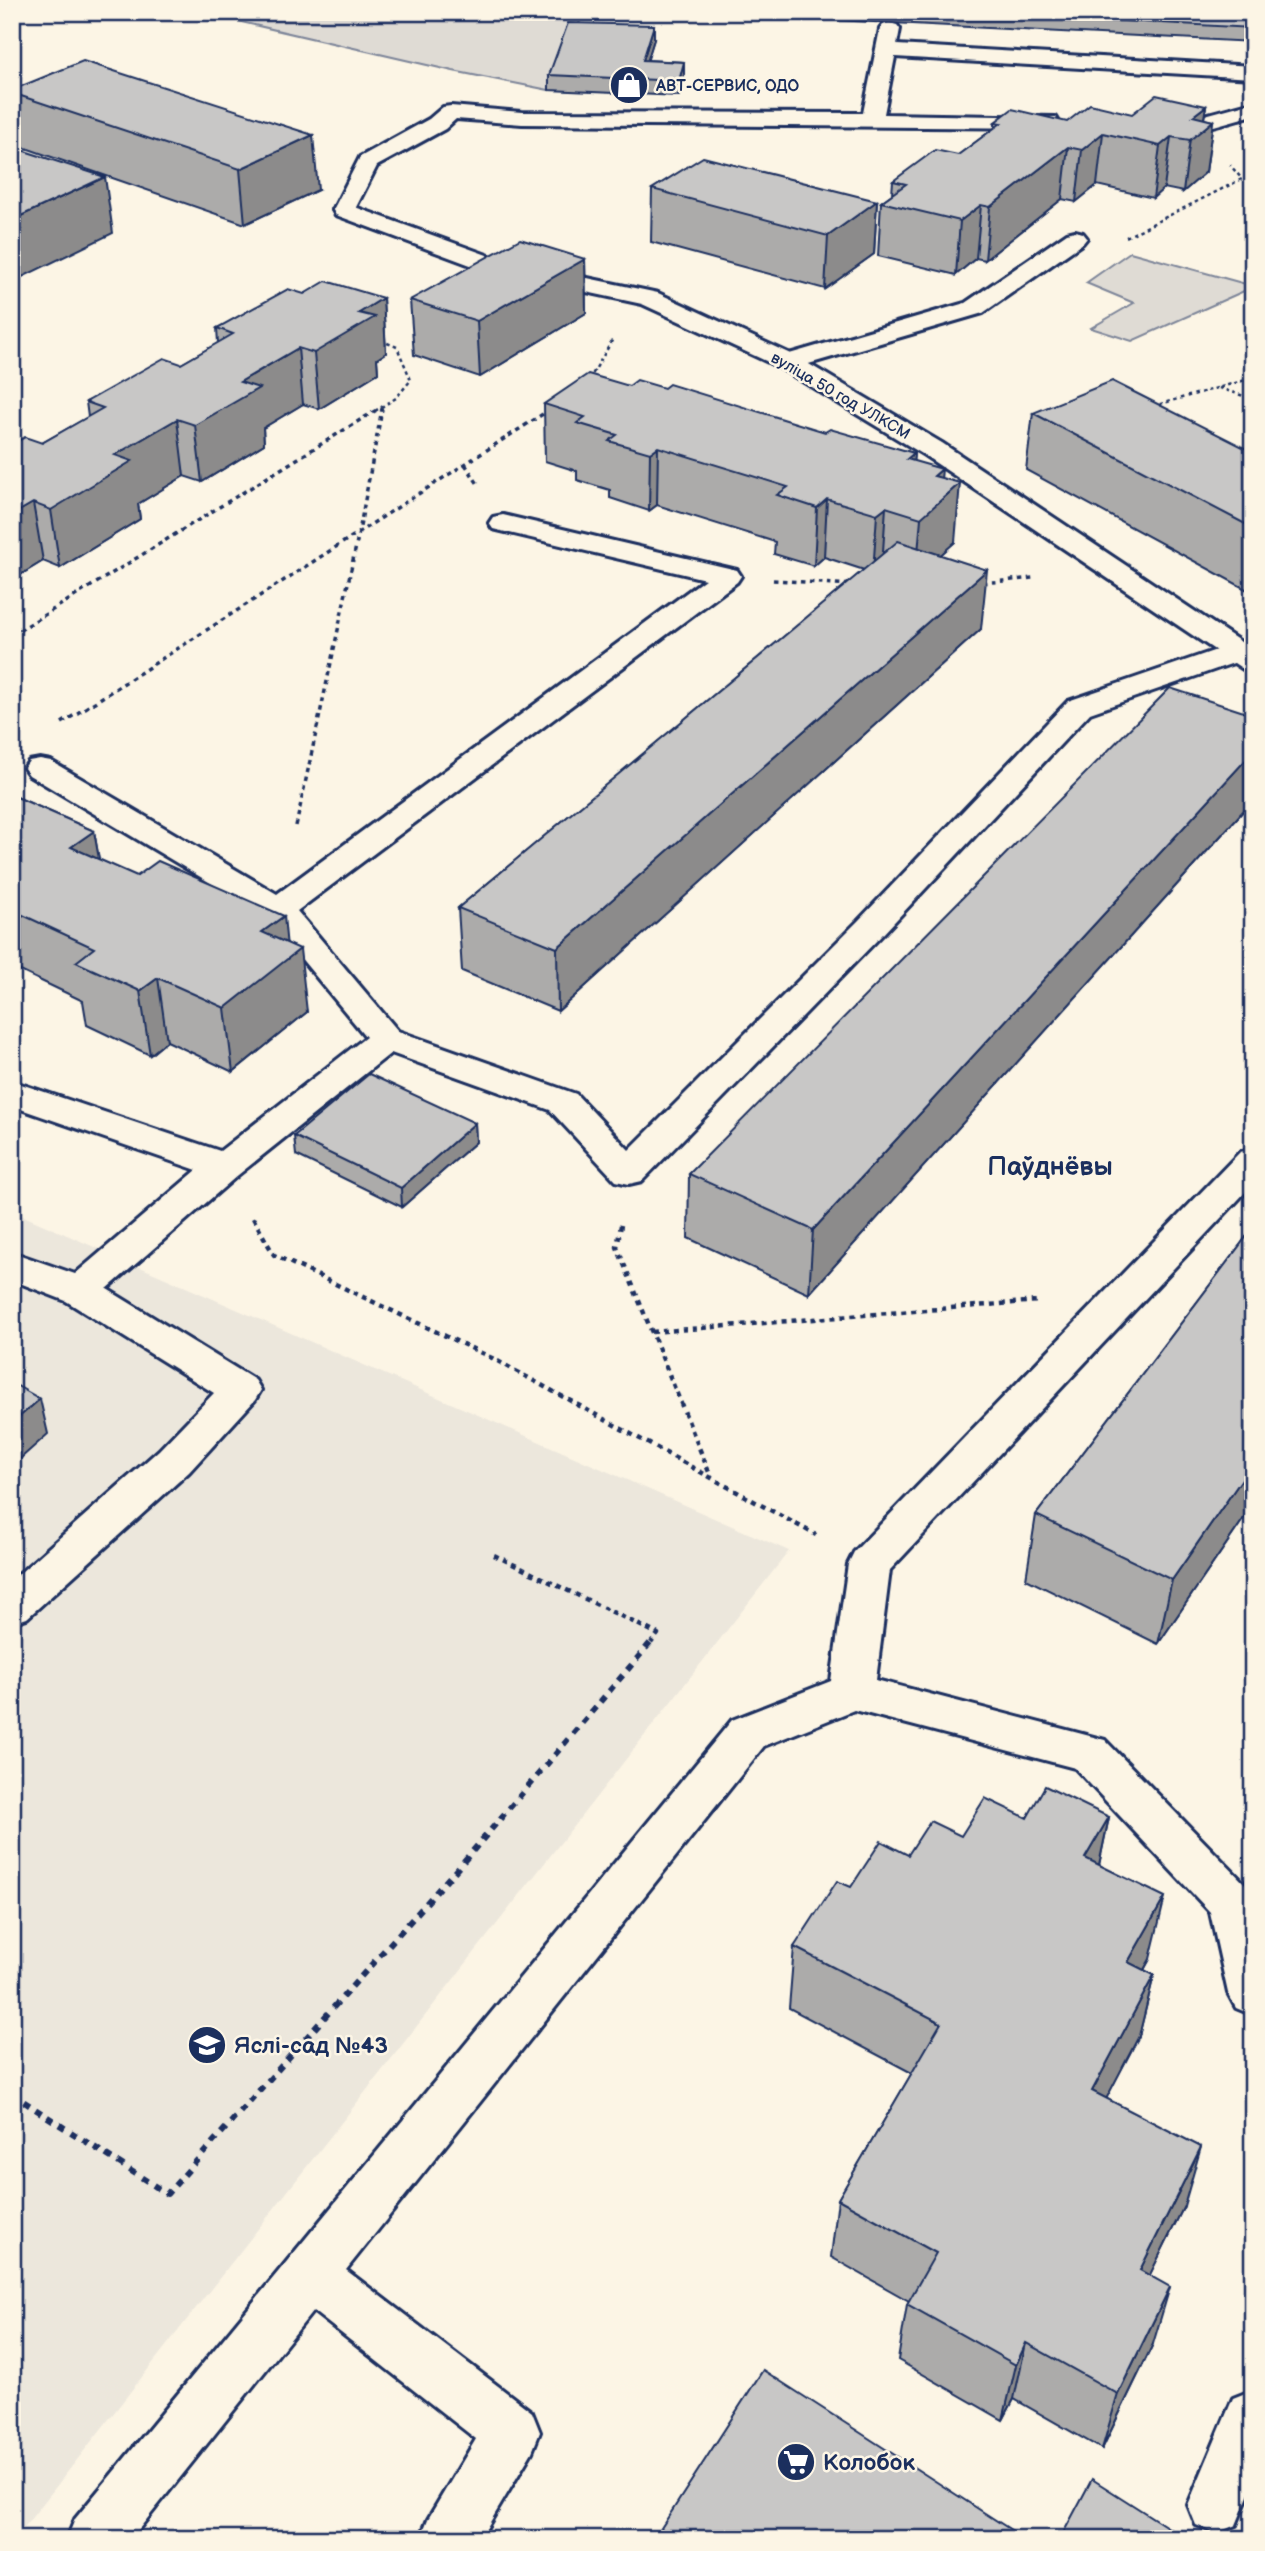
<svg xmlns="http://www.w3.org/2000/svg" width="1265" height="2551" viewBox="0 0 1265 2551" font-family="'Balsamiq Sans',sans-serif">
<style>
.built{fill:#ece7dc}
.green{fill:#dfdbd4;stroke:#7d8599;stroke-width:2}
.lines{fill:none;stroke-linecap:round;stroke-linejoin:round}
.lane-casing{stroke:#1b2f5e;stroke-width:6}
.street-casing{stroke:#1b2f5e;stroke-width:6}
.path-far3{stroke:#1b2f5e;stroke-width:2.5;stroke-dasharray:3.5 3.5;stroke-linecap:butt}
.path-far2{stroke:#1b2f5e;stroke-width:3.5;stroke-dasharray:4.5 4.5;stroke-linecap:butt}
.path-far1{stroke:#1b2f5e;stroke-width:4.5;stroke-dasharray:5 5;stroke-linecap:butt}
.path{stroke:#1b2f5e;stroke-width:6;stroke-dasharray:7 7;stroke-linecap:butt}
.lane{fill:#fcf5e5;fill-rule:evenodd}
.street{fill:#fcf5e5;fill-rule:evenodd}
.wall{fill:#acabaa;stroke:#1b2f5e;stroke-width:2}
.shaded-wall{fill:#8c8b8b;stroke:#1b2f5e;stroke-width:2}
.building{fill:#c8c7c6;stroke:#1b2f5e;stroke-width:2}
.labels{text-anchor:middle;stroke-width:5;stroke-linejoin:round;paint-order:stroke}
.far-poi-label{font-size:16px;font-weight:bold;fill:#1b2f5e;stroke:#fcf5e5;text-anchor:start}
.far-street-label{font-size:16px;fill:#1b2f5e;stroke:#fcf5e5}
.near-poi-label{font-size:23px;font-weight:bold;fill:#1b2f5e;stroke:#fcf5e5;text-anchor:start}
.district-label{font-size:26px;font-weight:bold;fill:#1b2f5e;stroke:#fcf5e5}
</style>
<rect width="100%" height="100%" fill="#fcf5e5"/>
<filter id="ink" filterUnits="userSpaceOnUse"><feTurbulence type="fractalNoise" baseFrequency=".0143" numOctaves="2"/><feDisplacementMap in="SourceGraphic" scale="14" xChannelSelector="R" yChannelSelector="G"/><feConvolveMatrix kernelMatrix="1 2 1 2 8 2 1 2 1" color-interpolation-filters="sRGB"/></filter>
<g filter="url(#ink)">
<path class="built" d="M12,1211L789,1551L15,2539H12Z"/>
<g class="green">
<path d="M198,12H587L569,36L549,90L453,71Z"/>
<path d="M1130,252L1253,286V287L1132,341L1091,328L1134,303L1086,283Z"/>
</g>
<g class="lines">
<g class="lane-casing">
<g id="lane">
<path d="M890,23L897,25L900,29L897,45L1253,66V78L895,57L884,114L1056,117L1059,122L1056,127L1048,128L522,124L456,119L445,129L377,166L352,215H336L333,210L360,157L429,119L443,107L451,106L522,112L863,113L880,29L883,25Z"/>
<path d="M1253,102V115C1220,124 1186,137 1152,129L1149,124L1152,119L1194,118Z"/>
<path d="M1075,231L1083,233L1087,238L1083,243L983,313L788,370L779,367L775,362L779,357L965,303L1067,233Z"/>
<path d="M503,515L737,570L741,576L737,582L297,911L398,1031L576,1094L629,1150L858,921L1068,701L1228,646L1238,643L1248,646L1253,652L1248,658L1090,713L882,935L642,1181L629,1184L616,1181L550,1110L391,1053L238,1175L107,1289L255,1380L261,1390L255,1400L189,1472L27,1618L12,1623V1580L159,1450L214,1393L66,1301L12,1280V1252L75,1274L197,1170L12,1106V1081L220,1151L366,1037L266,916L29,775L24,768L29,761L40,759L51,761L277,894L705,579L493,529L489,523L493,517Z"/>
<path d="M1253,1149V1184L890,1570L876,1680L1105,1740L1249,1888L1253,1897V2015L1236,2008L1228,1993L1210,1912L1075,1768L854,1710L764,1746L346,2270L532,2412L540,2432L532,2452L480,2539H420L428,2519L476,2439L313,2311L131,2539H67L75,2519L732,1720L831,1681L848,1564L854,1552L1240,1152Z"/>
<path d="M1253,2390V2484L1236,2525L1216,2533L1196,2525L1188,2505L1233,2398Z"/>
</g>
</g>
<g class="street-casing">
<path id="street" d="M344,203L498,259L658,293L797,357L942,443L1253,650V672L1243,669L924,455L779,367L642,304L484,270L336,215L333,210L336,205Z"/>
</g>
<g class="path-far3">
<path d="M1126,237L1242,179L1230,165"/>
<path d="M589,380L613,339"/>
<path d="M1219,388L1253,399"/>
<path d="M1153,406L1253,378"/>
<path d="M375,411L396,398L411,380L397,347L380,340"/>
<path d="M381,411L382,407"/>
</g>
<g class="path-far2">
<path d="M465,464L478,484"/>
<path d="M773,580L852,585"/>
<path d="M983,583L1033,578"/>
<path d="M12,635L378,409"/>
<path d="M62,723L546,412"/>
<path d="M296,826L359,532L382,409"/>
</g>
<g class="path-far1">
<path d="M253,1218L274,1255L492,1358L816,1535"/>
<path d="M621,1225L617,1247L711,1477"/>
<path d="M652,1332L1038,1301"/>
<path d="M494,1555L658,1634L651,1643"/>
</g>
<path class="path" d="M12,2094L167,2194L471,1853L652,1641"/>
<use href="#lane" class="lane"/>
<use href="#street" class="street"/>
</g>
<g class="wall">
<path d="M739,12H1253V42L739,15Z"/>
<path d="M654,39L647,60L684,62V77L679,96L549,90V75Z"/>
<path d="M12,90L318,190L245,224L17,145L12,114Z"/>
<path d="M1206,106L1204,119L1213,121L1206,172L1183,192L1164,188L1153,198L1097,185L1076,202L1062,199L985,260L976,258L956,275L878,256L881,202L892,194L893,181L958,155L995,128V122H1067Z"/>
<path d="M652,189L877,201L874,254L825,289L651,242Z"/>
<path d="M585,259L586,313L480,377L414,355L410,300Z"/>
<path d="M304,294L383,298L386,353L377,359L378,373L319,409L303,404L263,428L264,444L202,482L184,476L138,504L140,519L60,568L43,561L12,580L42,443L88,417L86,402L181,364L218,343L217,328Z"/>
<path d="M629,386L914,453L913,461L941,478L955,542L940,555L981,629L558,1011L462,971L458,908L864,570L824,557L814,566L774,554L775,542L657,505L649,511L610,498V490L577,480V471L545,461L544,404Z"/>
<path d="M1033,413L1253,452V593L1026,470Z"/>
<path d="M1253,715V800L809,1294L688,1238L689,1174Z"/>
<path d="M12,795L94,831L99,860L287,943L307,1012L233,1072L167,1041L150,1055L87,1025L83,1001L12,967Z"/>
<path d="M475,1123L476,1142L402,1207L296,1155L294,1136Z"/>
<path d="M1253,1228V1505L1158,1644L1026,1579L1036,1515Z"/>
<path d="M1109,1817L1099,1865L1150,1959L1144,1970L1154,1975L1139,2036L1106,2098L1184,2206L1149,2276L1153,2344L1102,2449L1014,2399L1003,2420L898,2360L907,2304L909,2301L831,2257L838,2199L912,2073L789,2008L794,1947L851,1887L908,1855L961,1836L1027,1818Z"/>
</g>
<g class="shaded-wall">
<path d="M654,25V39L643,75V60Z"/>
<path d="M684,62V77L679,96V81Z"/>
<path d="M1206,106L1202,130L1213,121L1206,172L1183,192L1193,116Z"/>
<path d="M1103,133L1097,185L1076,202L1082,150Z"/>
<path d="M313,135L318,190L245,224L240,169Z"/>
<path d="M1171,137L1164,188L1153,198L1160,146Z"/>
<path d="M1068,147L1062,199L985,260L990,207Z"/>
<path d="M105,177L113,233L12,282V220Z"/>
<path d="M877,201L874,254L825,289L828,236Z"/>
<path d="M981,205L976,258L956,275L960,221Z"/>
<path d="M585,259L586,313L480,377L477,321Z"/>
<path d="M383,298L386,353L377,359L378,373L319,409L314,353L359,313Z"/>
<path d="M298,348L303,404L263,428L264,444L202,482L195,425L240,382Z"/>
<path d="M177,419L184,476L138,504L140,519L60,568L51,510L115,455Z"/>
<path d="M658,447L657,505L649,511L650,453Z"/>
<path d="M914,453L910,511L907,459Z"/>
<path d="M942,469L939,502L960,483L955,542L916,577L921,518L934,476Z"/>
<path d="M827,499L824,557L814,566L817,508Z"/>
<path d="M33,503L43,561L12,580V515Z"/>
<path d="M886,507L882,566L873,573L877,514Z"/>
<path d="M987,570L981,629L558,1011L557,948Z"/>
<path d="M1253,752V800L809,1294L813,1230Z"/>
<path d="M94,831L105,893L71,847Z"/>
<path d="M284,916L288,958L300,949L307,1012L233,1072L225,1008L262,932Z"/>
<path d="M158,978L167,1041L150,1055L140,991Z"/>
<path d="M475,1123L476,1142L402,1207L401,1188Z"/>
<path d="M40,1399L48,1434L12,1466V1423Z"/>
<path d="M1253,1463V1505L1158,1644L1172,1580Z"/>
<path d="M1109,1817L1096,1879L1085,1858Z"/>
<path d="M1165,1897L1150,1959L1114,2023L1128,1962Z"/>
<path d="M1154,1975L1139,2036L1079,2151L1092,2091Z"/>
<path d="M1201,2147L1184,2206L1124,2327L1140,2270Z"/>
<path d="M1170,2287L1153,2344L1102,2449L1118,2394Z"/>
<path d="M1026,2343L1014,2399L1003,2420L1016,2365Z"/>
</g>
<g class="building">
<path d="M958,12H1253V28Z"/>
<path d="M568,23L654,25L643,60L684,62L679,81L549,75Z"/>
<path d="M83,61L313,135L240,169L12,93V90Z"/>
<path d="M1156,95L1206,106L1193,116L1213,121L1190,140L1171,137L1160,146L1103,133L1082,150L1068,147L990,207L981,205L960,221L881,202L906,184L893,181L935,150L958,155L1001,123L995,122L1012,109L1067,122L1090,104L1132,114Z"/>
<path d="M12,147L105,177L12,220Z"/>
<path d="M703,157L877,201L828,236L652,189Z"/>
<path d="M520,239L585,259L477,321L410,300Z"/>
<path d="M326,281L383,298L359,313L375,317L314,353L298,348L240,382L259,388L195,425L177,419L115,455L132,461L51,510L33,503L12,515V444L25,437L42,443L103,408L86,402L164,358L181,364L233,334L217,328L288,289L304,294Z"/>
<path d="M588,374L629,386L637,380L664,388L669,384L825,432L830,429L914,453L907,459L942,469L934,476L960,483L921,518L886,507L877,514L827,499L817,508L777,495L788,487L658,447L650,453L609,441L617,435L577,423L585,417L544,404Z"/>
<path d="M1112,381L1253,452V528L1033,413Z"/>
<path d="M898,541L987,570L557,948L458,908Z"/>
<path d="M1170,688L1253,715V752L813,1230L689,1174Z"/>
<path d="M12,795L94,831L71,847L137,876L158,861L284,916L262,932L300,949L225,1008L158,978L140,991L76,962L94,948L12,910Z"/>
<path d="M369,1074L475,1123L401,1188L294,1136Z"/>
<path d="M1253,1228V1463L1172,1580L1036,1515Z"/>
<path d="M12,1383L40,1399L12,1423Z"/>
<path d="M1045,1786L1109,1817L1085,1858L1165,1897L1128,1962L1154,1975L1092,2091L1201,2147L1140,2270L1170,2287L1118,2394L1026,2343L1016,2365L907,2304L936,2253L838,2199L941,2023L794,1947L837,1881L851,1887L881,1841L908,1855L930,1821L961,1836L985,1798L1027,1818Z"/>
<path d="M763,2370L1025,2539H654Z"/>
<path d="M1092,2479L1186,2539H1060Z"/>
</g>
</g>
<defs>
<g id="shop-disc" transform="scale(2.0125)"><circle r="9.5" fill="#1b2f5e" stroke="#fcf5e5"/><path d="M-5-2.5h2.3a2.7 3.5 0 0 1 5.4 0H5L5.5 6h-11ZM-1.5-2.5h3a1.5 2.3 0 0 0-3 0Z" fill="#fff"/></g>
<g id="school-disc" transform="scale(2.0125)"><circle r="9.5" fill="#1b2f5e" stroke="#fcf5e5"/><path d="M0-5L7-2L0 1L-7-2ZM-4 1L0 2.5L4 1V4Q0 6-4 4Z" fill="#fff"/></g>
<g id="supermarket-disc" transform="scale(2.0125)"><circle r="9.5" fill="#1b2f5e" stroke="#fcf5e5"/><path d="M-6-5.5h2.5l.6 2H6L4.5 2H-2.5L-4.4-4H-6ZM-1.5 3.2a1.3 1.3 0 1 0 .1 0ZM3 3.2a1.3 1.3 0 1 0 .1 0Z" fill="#fff"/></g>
</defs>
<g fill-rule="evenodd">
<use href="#shop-disc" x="629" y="85"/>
<use href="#school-disc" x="207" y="2045"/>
<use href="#supermarket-disc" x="796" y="2462"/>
</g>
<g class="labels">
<g class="far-poi-label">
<text x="656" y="91">АВТ-СЕРВИС, ОДО</text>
</g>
<g class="far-street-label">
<text transform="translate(841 395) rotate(30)" y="6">вуліца 50 год УЛКСМ</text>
</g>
<g class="near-poi-label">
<text x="234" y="2053">Яслі-сад №43</text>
<text x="823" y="2470">Колобок</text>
</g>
<g class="district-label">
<text x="1050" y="1175">Паўднёвы</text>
</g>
</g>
<rect width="1265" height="2551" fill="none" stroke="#fcf5e5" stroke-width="42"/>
<rect x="21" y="21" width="1223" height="2509" fill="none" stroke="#1b2f5e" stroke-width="2.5" filter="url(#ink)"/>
</svg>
